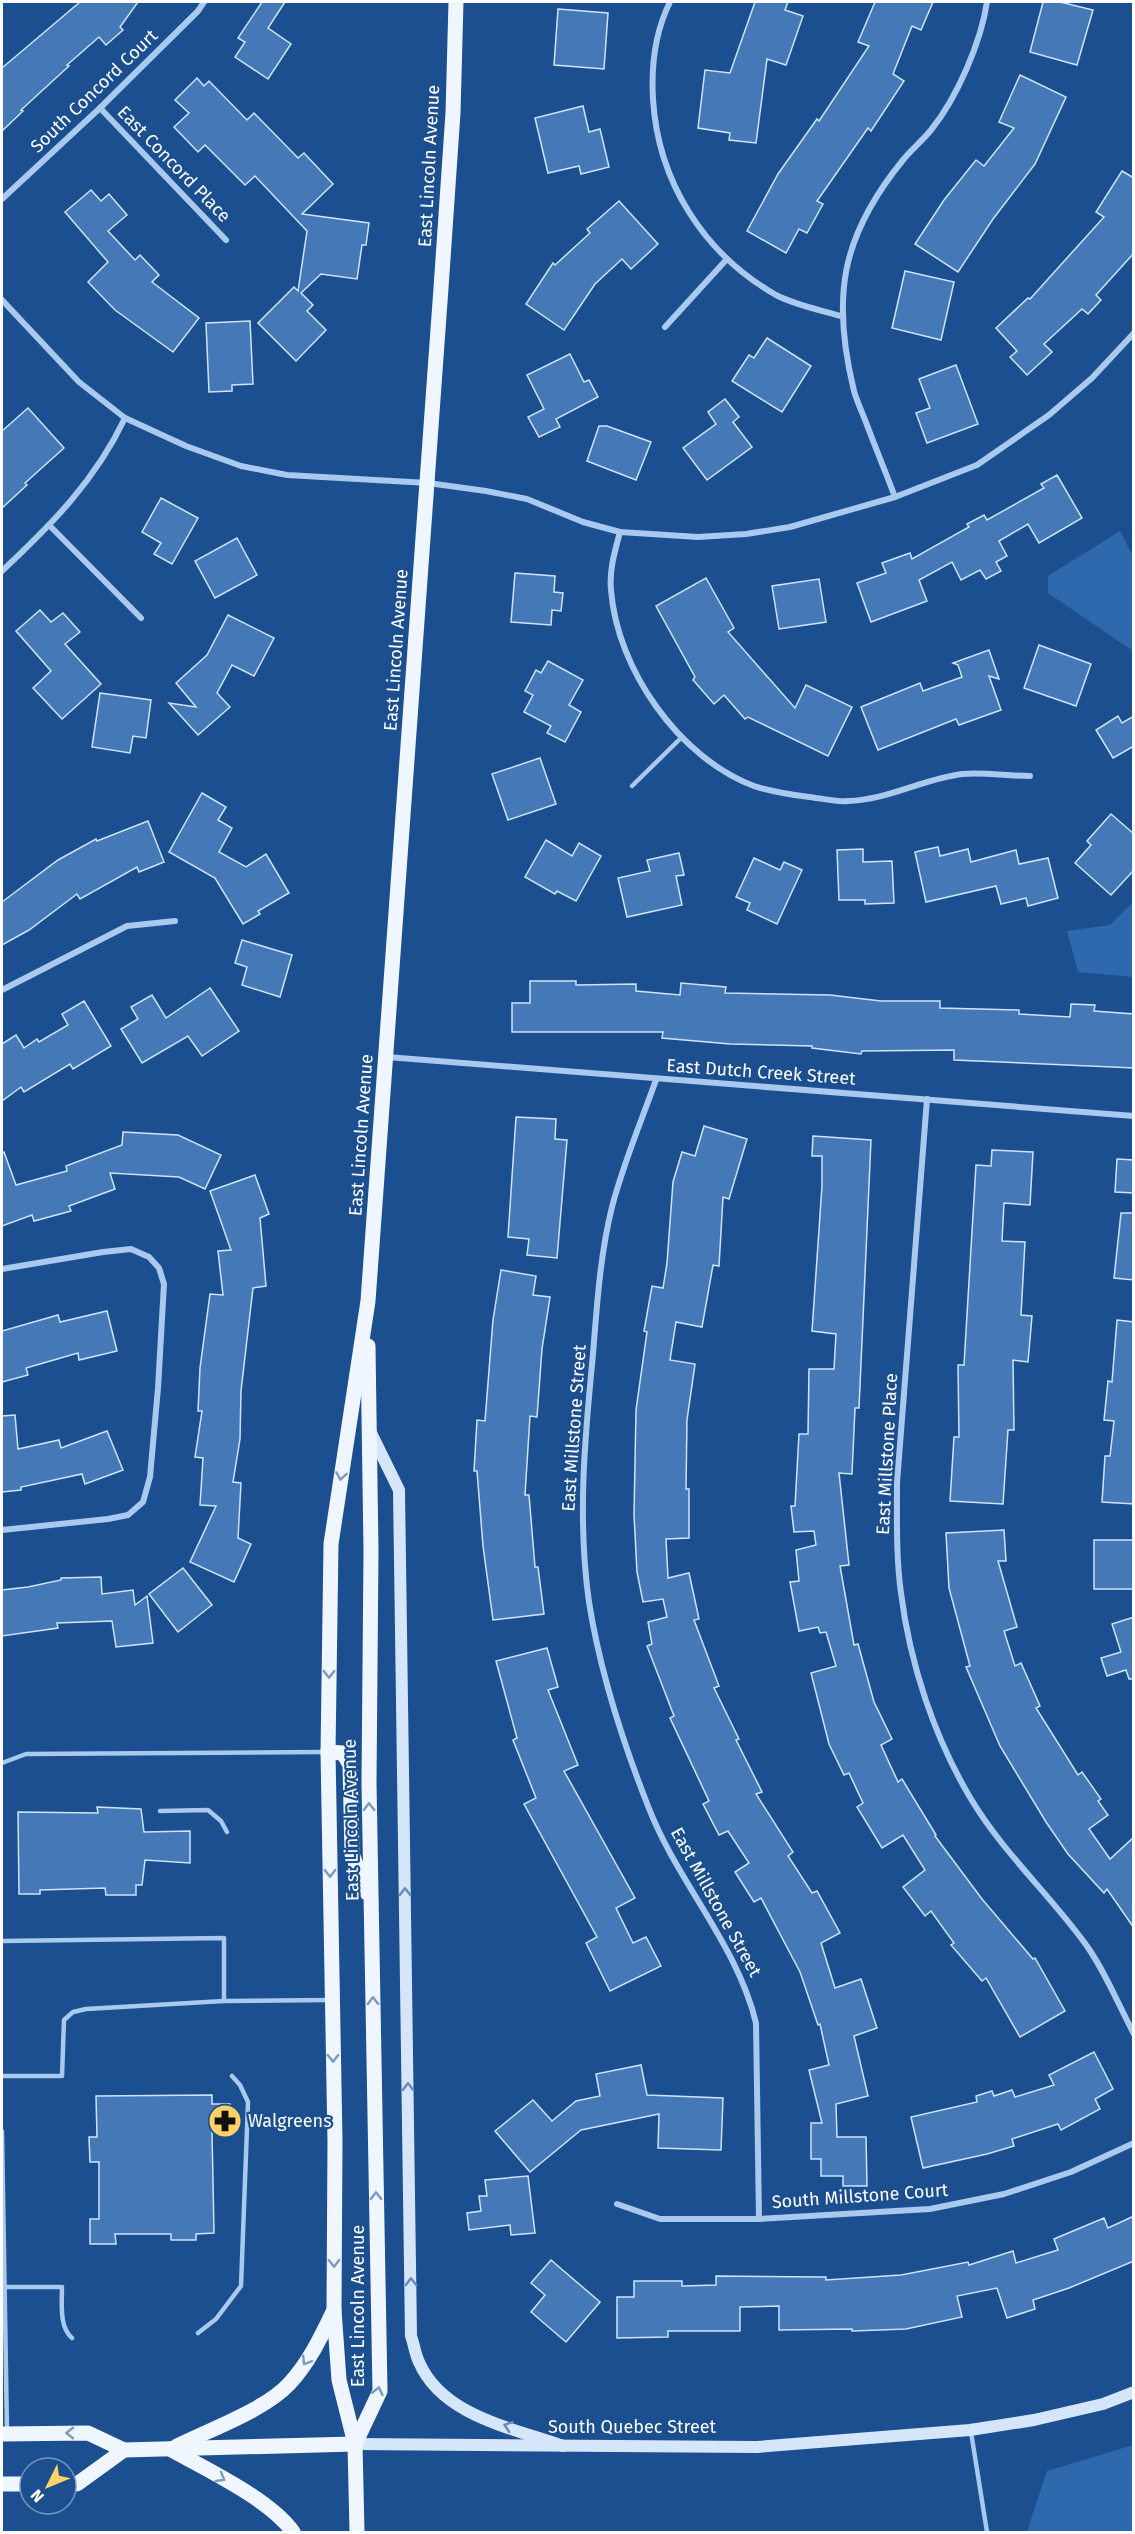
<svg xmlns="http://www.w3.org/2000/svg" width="1135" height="2534" viewBox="0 0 1135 2534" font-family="'Fira Sans',sans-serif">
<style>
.green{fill:#2e69ad}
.building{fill:#4478b7;stroke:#cfe3fa;stroke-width:1.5}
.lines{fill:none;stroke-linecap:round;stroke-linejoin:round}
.service{stroke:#a9c9ee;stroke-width:4.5}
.minor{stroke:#a9c9ee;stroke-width:6}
.secondary{stroke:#d6e6fa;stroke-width:12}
.primary{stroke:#f0f6ff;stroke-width:15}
.oneway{stroke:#7b9ac1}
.oneway2{stroke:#668bba}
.labels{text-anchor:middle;stroke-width:4.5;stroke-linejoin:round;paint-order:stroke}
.street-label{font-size:18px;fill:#fff;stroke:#1b4f8f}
.poi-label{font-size:18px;fill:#fff;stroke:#1b4f8f;text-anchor:start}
</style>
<rect width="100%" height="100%" fill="#1b4f8f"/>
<g class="green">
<path d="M1120,531L1133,557V651L1048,593V576Z"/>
<path d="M1133,902V977L1078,972L1067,931L1110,925Z"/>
<path d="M1133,2445V2532H1027L1047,2471Z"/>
</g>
<g class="building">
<path d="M80,2H138L120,27L123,30L106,45L99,37L67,65L69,66L21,110L23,111L2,131V68Z"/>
<path d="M262,2H285L268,28L291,44L268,79L235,57L245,42L238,38Z"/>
<path d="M755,2H788L785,10L803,16L786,65L767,59L756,143L729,140L730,133L698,128L705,70L730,73Z"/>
<path d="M875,2H933L921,30L912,26L893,74L904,81L871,131L868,128L817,201L823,204L807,233L799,229L786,253L747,231L778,174L817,119L819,121L869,46L858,42Z"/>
<path d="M1043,2H1060L1093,10L1077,65L1030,52Z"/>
<path d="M558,9L608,13L604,69L554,65Z"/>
<path d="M1020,75L1066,97L1035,164L993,219L958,272L915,244L944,200L976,160L984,166L1014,128L999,122Z"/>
<path d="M197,78L204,86L209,81L247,120L254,113L298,158L304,153L333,184L302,214L369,223L366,245H362L357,279L321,274L301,293L313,305L307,311L326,330L296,361L258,323L294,287L298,291L307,231L255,176L245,185L205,145L198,152L174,127L189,113L175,100Z"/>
<path d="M583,106L589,132L600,129L609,167L581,174L579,166L548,173L535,118Z"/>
<path d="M1122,171L1134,178V253L1096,295L1101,300L1088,314L1082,309L1044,344L1052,352L1027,375L1010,357L1017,351L996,328L1028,298L1030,299L1104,217L1096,212Z"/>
<path d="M91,190L101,201L109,194L127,215L108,231L135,260L140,255L159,275L152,282L199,318L173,352L115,310L88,282L108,262L65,212Z"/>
<path d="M619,201L658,244L631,269L622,259L595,284L564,330L526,304L553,263L555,265L590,233L587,229Z"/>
<path d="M905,271L954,282L941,340L892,328Z"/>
<path d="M250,321L253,384L232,385V391L209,392L206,323Z"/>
<path d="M767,338L811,366L782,412L732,381L749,355L754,358Z"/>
<path d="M570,354L584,382L589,380L598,397L556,419L560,427L539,437L528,417L544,409L527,375Z"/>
<path d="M956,365L978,424L927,443L916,413L930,408L919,379Z"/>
<path d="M725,399L739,417L733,422L752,447L707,480L683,448L716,424L708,412Z"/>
<path d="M28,408L64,448L25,483L27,485L2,508V431Z"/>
<path d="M599,426H607L651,442L636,480L587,461Z"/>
<path d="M1057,475L1082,518L1039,543L1028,524L999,541L1007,556L996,562L1001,571L986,579L980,570L961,580L952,562L919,580L927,601L871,622L857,583L886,573L882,563L910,553L912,559L969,527L967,524L984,515L987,520L1044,488L1041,484Z"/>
<path d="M161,498L198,518L172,564L154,554L161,543L142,532Z"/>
<path d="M237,538L257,575L215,598L195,561Z"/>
<path d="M515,573L555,576L554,592L563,593L561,611L552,610L551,625L511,622Z"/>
<path d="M706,578L734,628L728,632L795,708L806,685L852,707L828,756L748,717L745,719L724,695L714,704L693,680L695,677L656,606Z"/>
<path d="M819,579L826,622L779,629L772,586Z"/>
<path d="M40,610L51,622L63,613L80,632L65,644L101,684L62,719L33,688L51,671L16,631Z"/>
<path d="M228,615L274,638L254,676L232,665L217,693L230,707L198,735L169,703L196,707L176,683L207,655Z"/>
<path d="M1039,645L1091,664L1076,706L1024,688Z"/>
<path d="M989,650L999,679L989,676L1001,710L959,725L956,719L878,750L861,707L920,683L923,691L962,677L958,665L953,663Z"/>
<path d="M548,661L583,680L569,705L581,712L565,742L547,733L551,726L524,712L533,695L525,691L536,670L541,673Z"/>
<path d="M100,693L151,700L146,738L133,736L130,753L92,747Z"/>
<path d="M1118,716L1122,723L1134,716V746L1113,758L1096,730Z"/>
<path d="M540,758L556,804L508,820L492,774Z"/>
<path d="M202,793L226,807L218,820L232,828L219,852L246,867L266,854L289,893L258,911L260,914L243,924L215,878L169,852Z"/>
<path d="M1111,814L1134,834V870L1111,895L1075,863L1091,845L1087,841Z"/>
<path d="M148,821L164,862L139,872L137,867L80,899L77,894L29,930L2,945V902L58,860L96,839L97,841Z"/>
<path d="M546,840L572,856L579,843L601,856L576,901L557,891L555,894L525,877Z"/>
<path d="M938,847L940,856L968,849L971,862L1016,850L1019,864L1048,858L1058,898L1028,906L1026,898L1001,904L996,886L926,902L915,852Z"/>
<path d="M863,849V862L892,861L894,903L865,904V900H839L837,850Z"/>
<path d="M679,853L684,875L676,876L682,905L627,917L618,878L650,871L647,860Z"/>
<path d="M754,858L780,870L784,862L802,870L777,924L747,910L750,903L736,897Z"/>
<path d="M242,940L292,955L280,997L242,985L247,967L235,963Z"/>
<path d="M530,981H576V985L636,984V991L680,995L681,983L726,987L725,993L830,995L881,1001H940V1008L1019,1010V1014L1070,1017L1071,1004L1095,1005L1094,1011L1134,1014V1068L954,1060V1050L862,1051L861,1054L812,1048V1046L730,1044L662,1038L663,1032H512V1003H530Z"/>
<path d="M210,988L239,1031L202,1056L188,1036L142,1063L121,1029L138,1019L131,1007L152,995L166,1018Z"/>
<path d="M84,1001L111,1046L73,1069L70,1064L24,1092L21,1087L2,1101V1044L16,1035L24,1048L37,1039L39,1042L68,1025L62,1014Z"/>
<path d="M516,1117L556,1119L555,1139L567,1140L557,1258L527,1255L529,1239L508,1237Z"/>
<path d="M704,1126L747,1139L729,1199L723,1197L719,1266L713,1265L702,1327L676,1322L670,1360L695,1364L687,1420L686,1489H689V1538L666,1539L668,1578L689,1573L699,1619L694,1620L719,1686L714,1688L739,1739L736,1740L762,1792L756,1794L793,1852L788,1856L812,1893L817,1891L840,1933L821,1943L835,1988L861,1979L877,2028L854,2036L868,2096L836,2104L837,2137H866L867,2186H843V2176H821V2159H811V2123H822L809,2070L829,2065L820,2024L818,2025L800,1972L761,1898L754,1902L735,1872L749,1863L728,1831L719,1835L703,1804L709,1801L670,1718L674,1716L647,1646L652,1644L648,1622L667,1617L663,1599L643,1602L637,1572L634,1515L636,1410L647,1332L644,1331L652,1286L663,1288L667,1263L673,1182L682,1152L695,1156Z"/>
<path d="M123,1132L178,1135L221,1155L205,1189L179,1177L110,1173L115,1189L69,1206L71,1211L34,1221L32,1215L2,1226V1153L4,1152L16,1185L67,1171L66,1166L122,1145Z"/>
<path d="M813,1136L871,1140L859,1408H855L852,1474L839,1473L849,1565L840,1566L854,1645L858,1644L874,1702L892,1739L881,1745L898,1782L902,1779L936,1835L935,1836L982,1899L1033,1959L1035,1958L1065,2011L1020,2037L986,1978L982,1981L951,1945L954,1943L931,1911L925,1916L903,1887L925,1870L903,1835L882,1848L857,1807L863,1803L849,1773L844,1775L829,1744L811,1673L836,1666L826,1632L820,1633L818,1627L799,1631L790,1582L799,1581L796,1550L816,1545L814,1531L794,1532L791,1506H795L799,1434H808L809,1369H834L836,1334L812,1331L822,1186V1156H812Z"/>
<path d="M992,1150L1033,1152L1030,1205L1004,1203L1002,1241L1025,1242L1021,1315L1032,1316L1028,1362L1013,1360L1014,1430H1008L1003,1504L950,1501L954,1437H959L958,1365H964L976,1165L991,1166Z"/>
<path d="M1117,1159L1134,1160V1193L1115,1192Z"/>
<path d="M255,1175L269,1214L260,1218L266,1286L253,1288L241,1391L240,1439L233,1482L241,1483L238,1538L251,1544L234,1582L190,1562L216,1506L200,1505L203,1458L195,1457L202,1411H198L200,1368L210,1294L223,1295L218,1251L231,1250L210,1191Z"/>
<path d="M1121,1213H1134V1280L1114,1278Z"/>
<path d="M501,1270L536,1276L533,1295L550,1297L542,1349L537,1417L530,1416L525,1495H529L535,1567H538L544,1614L493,1620L483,1546L477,1471H474L477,1420L485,1421L493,1320Z"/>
<path d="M107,1311L117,1351L79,1360L78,1353L26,1368L28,1375L2,1382V1331L58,1315L60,1322Z"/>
<path d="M1117,1320L1134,1322V1504L1102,1502L1105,1456H1110L1114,1421L1104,1420L1108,1381L1112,1382Z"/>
<path d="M15,1415L18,1449L59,1440L61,1448L107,1431L123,1470L85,1484L82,1474L21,1487V1490L2,1492V1416Z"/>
<path d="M1004,1530L1006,1561H998L1017,1627L1004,1631L1015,1666L1021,1663L1040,1706L1036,1708L1078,1775L1082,1772L1101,1799L1098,1801L1108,1815L1089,1829L1110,1859L1134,1837V1928L1107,1889L1104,1893L1068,1854L1046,1822L1000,1746L966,1667L970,1666L949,1588L946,1533Z"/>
<rect x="1094" y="1540" width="40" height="49"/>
<path d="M183,1568L212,1605L178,1632L149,1594Z"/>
<path d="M101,1577L102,1594L133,1590L135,1605L147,1596L153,1643L116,1647L112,1621L57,1623L58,1628L2,1636V1590L28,1587L61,1580V1578Z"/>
<path d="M1134,1617V1679H1129L1126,1670L1107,1676L1101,1658L1121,1652L1112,1624Z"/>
<path d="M547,1648L558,1687L548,1690L578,1765L564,1771L635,1898L616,1908L633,1943L646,1937L661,1966L610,1991L586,1943L597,1937L524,1804L536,1798L513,1740L517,1738L496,1661Z"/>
<path d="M97,1807L141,1809L144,1832L190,1831V1863L145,1860L142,1885H136V1895H106L105,1888L40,1890V1894H19L18,1812L98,1813Z"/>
<path d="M1094,2052L1113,2089L1095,2099L1100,2109L1061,2130L1058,2124L1012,2139L1014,2146L987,2154L923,2168L911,2117L977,2102L976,2096L992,2091L994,2096L1012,2090L1015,2097L1054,2085L1049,2075Z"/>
<path d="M641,2065L647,2095L723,2098L721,2150L658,2148L659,2114L581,2130L530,2172L495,2131L533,2100L552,2121L576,2101L600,2096L596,2074Z"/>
<path d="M212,2095V2104H230L231,2131H212L214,2233L196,2234V2240H171V2234H115L116,2244H90V2219H99V2162H90L89,2137H97L96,2096Z"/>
<path d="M528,2176L535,2233L511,2235L510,2225L469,2230L467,2213L481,2211L479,2196H487L485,2180Z"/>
<path d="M1134,2216V2261L1069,2288L1033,2300L1035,2309L1007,2318L997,2288L957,2296L962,2317L906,2329L852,2331V2329L779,2330V2306L740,2307V2331H668V2337L617,2338V2297H634V2281H682V2286L716,2285V2276L826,2277V2280L901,2275L968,2262L969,2265L1013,2251L1016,2263L1058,2250L1054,2239L1104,2218L1108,2228Z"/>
<path d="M551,2260L600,2302L566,2342L531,2312L545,2295L531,2283Z"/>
</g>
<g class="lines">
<g class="service">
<path d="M632,786L682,737"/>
<path d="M2,1763L26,1754L324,1752"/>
<path d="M160,1811L208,1810L221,1821L227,1832"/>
<path d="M2,1941L224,1938V2001L329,2000"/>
<path d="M2,2076H62L64,2020L73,2012L86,2009L224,2001"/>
<path d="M2,2131L7,2431"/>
<path d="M4,2287H62C62,2303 59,2327 72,2338"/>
<path d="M198,2333L216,2319L241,2286L248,2102L240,2085L232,2076"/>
<path d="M971,2432L987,2532"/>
</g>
<g class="minor">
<path d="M670,2C655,32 651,65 653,99C658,182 704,254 776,295C795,305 820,310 841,316"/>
<path d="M100,108L226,240"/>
<path d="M2,199L100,108L198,11L204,2"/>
<path d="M2,300L79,382L125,418L186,446L241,466L287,475L428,483L486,491L527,499L583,522L620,532L698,537L746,534L790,527L895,497L977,465L1049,415L1092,378L1134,333"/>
<path d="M665,327L727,259"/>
<path d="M895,497C886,473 876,449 867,425C863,414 857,402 854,391C831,297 841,236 903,160C911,150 922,141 931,130C957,98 981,42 987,2"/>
<path d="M50,526L141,618"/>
<path d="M620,532C615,551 609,570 611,590C617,669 679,758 754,786C774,793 795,795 816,798C826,799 837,802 848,801C887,800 923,779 962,774C984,772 1008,776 1030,776"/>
<path d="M2,571C52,524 95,481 125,418"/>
<path d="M2,990L127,926L175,921"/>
<path d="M387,1057L1134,1116"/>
<path d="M656,1080C641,1122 623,1164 612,1207C600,1255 597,1305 593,1354C585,1436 577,1519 589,1602C600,1672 622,1740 648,1806C677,1882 737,1944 756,2023L759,2219"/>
<path d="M927,1099L897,1483C897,1520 896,1557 901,1593C910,1664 934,1737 971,1799C1002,1851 1048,1893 1084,1942C1103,1967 1119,2006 1134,2034"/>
<path d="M2,1269L103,1252L131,1249L149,1257L159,1268L164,1284L158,1388L150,1477L143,1502L128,1515L108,1519L2,1530"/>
<path d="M617,2204L660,2219H759L930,2209L1004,2194L1071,2172L1134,2143"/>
</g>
<g class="secondary">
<path d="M370,1431L399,1490L411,2336C414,2344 415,2354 419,2362C442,2416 513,2428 563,2446"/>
<path d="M355,2444L757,2447L970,2430L1034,2420L1103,2404L1134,2392"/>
</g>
<g class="primary">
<path d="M328,1752L343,1753L350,1765L352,1854L367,1893"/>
<path d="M2,2434L88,2433L124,2450L355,2444"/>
<path d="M355,2444L380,2391L369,1783L371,1551L368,1346"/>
<path d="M177,2446C209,2430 265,2410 289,2384C309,2363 322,2335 334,2310"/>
<path d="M170,2449C205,2469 270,2499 293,2532"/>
<path d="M2,2484H30"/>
<path d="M66,2484H77L124,2450"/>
<path d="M357,2532L355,2444L339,2380L334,2310L335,2141L328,1752L331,1544L368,1301L441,288L453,113L456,2"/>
</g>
</g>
<defs><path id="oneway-chevron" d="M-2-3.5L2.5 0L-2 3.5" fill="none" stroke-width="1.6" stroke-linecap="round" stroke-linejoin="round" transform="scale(1.5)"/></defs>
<g class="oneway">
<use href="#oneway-chevron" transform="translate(341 1476) rotate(99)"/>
<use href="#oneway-chevron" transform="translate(329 1674) rotate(90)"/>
<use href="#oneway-chevron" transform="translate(369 1807) rotate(-91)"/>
<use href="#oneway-chevron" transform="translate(330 1873) rotate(89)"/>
<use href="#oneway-chevron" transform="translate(373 2001) rotate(-91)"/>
<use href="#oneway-chevron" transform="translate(333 2058) rotate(89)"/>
<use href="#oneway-chevron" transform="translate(376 2196) rotate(-91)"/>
<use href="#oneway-chevron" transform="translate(334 2263) rotate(90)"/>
<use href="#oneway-chevron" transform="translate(306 2361) rotate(122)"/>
<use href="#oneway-chevron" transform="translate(378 2391) rotate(-77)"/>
<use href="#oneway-chevron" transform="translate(70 2433) rotate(-180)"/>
<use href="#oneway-chevron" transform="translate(221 2478) rotate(30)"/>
</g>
<g class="oneway2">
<use href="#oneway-chevron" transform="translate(405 1892) rotate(-91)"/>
<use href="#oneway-chevron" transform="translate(408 2087) rotate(-91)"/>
<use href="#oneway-chevron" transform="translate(411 2282) rotate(-91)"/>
<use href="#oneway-chevron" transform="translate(508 2426) rotate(-161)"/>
</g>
<defs>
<g id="pharmacy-disc" transform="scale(1.725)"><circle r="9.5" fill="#ffd166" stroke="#1b4f8f"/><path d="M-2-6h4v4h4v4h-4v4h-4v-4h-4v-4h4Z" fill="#111"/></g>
</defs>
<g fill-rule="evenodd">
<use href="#pharmacy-disc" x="225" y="2121"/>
</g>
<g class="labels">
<g class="street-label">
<text transform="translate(94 91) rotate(-44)" y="6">South Concord Court</text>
<text transform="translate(174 164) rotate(46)" y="6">East Concord Place</text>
<text transform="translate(429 166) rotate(-87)" y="6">East Lincoln Avenue</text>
<text transform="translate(396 650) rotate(-86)" y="6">East Lincoln Avenue</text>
<text transform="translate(761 1072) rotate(4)" y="6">East Dutch Creek Street</text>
<text transform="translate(361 1135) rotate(-86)" y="6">East Lincoln Avenue</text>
<text transform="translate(574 1428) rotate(-86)" y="6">East Millstone Street</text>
<text transform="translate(887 1454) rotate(-87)" y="6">East Millstone Place</text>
<text transform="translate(351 1820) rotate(-91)" y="6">East Lincoln Avenue</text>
<text transform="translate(716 1902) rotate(61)" y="6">East Millstone Street</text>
<text transform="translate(860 2196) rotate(-4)" y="6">South Millstone Court</text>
<text transform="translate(358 2306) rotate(-90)" y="6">East Lincoln Avenue</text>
<text x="632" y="2433">South Quebec Street</text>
</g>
<g class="poi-label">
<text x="248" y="2127">Walgreens</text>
</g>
</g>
<rect width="1135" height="2534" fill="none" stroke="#ffffff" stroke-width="6"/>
<g transform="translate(48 2486) rotate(227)"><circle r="28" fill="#1b4f8f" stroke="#7695bc" stroke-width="1.5"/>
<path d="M0-4.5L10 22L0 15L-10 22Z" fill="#ffd166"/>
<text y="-9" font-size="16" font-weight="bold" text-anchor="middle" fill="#ffffff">N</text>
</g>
</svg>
